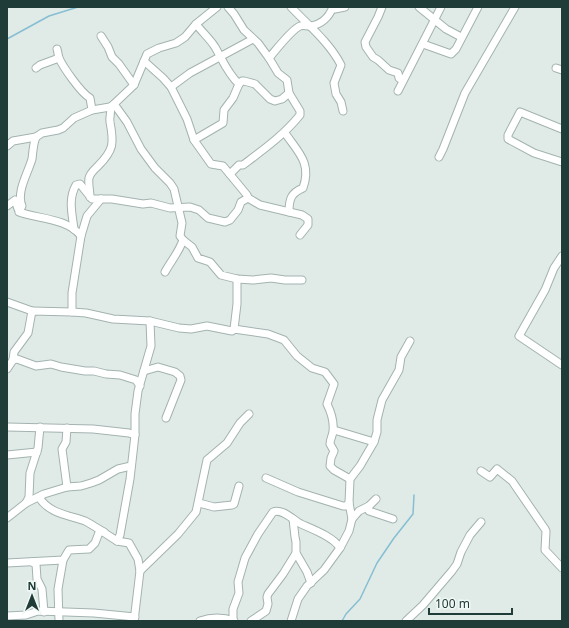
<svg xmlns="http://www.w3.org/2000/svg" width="569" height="628" viewBox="0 0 569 628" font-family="'Noto Sans',sans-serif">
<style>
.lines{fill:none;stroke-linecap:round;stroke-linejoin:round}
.stream{stroke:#86bed2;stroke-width:1.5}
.minor-casing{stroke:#a3b3b0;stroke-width:9}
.minor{stroke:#fff;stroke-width:7}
</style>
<rect width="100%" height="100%" fill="#e0ebe8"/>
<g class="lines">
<g class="stream">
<path d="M7,39L49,16L78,7"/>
<path d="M342,621L346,614L360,599L377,563L394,538L413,514L414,495"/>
</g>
<g class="minor-casing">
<g id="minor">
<path d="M228,7L234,14L244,30L258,43L269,58L278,73L287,80L289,93L300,111V115C284,135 263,150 243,165H239L230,174"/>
<path d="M291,7C309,26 329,42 341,65L334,83L336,94L341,102L343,111"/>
<path d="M382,7L378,17L365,42L366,47L373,57L378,60L389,70L398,73L399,78L403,80"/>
<path d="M419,7L446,29L461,37"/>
<path d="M333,8L335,9L345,7"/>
<path d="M101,36L108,47L112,57L119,64L134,85"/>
<path d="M423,44L451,54L456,49L478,7"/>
<path d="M57,49C58,52 58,55 59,58C63,67 81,93 90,98L92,110"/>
<path d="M269,58C276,50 291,30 300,26C303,25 306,26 310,26C321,25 329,17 333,7"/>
<path d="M144,61L163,78L171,87L187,119L194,140L211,164L223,166L247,195L248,198L260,205L302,215L308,219V225L300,235"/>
<path d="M36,68L40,65L59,58"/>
<path d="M556,68L562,70"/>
<path d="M239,84L242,81H244L255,84L270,99L275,101L282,99L289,93"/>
<path d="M171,87L190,73L253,39"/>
<path d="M398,91L441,7"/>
<path d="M114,104L127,122L141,149L155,168L170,183L174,189L182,223L180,236L183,240L192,247L198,258L210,262L221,275L237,279L253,280L271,278L285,280H302"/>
<path d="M562,129L520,112L508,135V139L534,153L562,162"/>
<path d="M285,133C298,152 312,163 303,188C291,193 289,199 289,212"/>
<path d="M194,140L223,123L224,110L233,98L239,84C228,74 222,59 215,47C210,39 202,32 196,24"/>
<path d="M7,146L13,141L36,137"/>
<path d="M439,157L443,149L465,93L515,7"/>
<path d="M90,197C90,191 88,183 89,178C90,173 95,169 98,166C114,150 114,143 110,122C109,116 112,112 110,107"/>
<path d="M7,206L15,200L18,209"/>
<path d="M74,229C72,213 68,199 76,185L80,184L92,199H112L143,204L151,203L170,208L190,207L199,210L208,218L225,222L230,220L238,210L241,202L248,198"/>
<path d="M81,236C67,218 38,219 19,212L22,206C16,192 28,173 32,159C33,152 33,144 36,137L42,133L58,130L63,128L74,118L92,110L110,107L114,104L134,85L147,54L159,48L176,43L185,37L196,24L217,7"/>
<path d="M562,256L554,268L545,290L519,336L562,365"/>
<path d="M165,272C171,261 179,252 183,240"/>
<path d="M7,302L32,311"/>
<path d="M72,312L86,313L113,319L150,321L179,328L191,329L207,326L232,331L234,329L268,334L284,340L297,356L312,368L325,372L334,384L327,404C331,412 334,422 333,431C333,435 330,439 330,444L334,451L331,458L330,466L334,470L350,479"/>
<path d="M234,329L237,304V279"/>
<path d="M13,360L17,359L36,366L51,364L61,367L85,371H94L106,374L120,375L136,380L140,386"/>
<path d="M7,369L13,360L14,352L28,333L32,311L72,312V293L81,236L87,216L101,199"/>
<path d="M144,371L158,367L175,372L180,376L181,380L166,418"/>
<path d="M7,427L93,429L129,433L135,435"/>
<path d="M334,430L374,442"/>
<path d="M7,455L37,452"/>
<path d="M481,471L490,477L497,469L512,481L545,529L546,531L545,550L562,568"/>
<path d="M266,478L298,492L343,506H346L349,503"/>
<path d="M67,487L62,449L66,442L67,428"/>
<path d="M39,497C48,513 68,515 85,521C91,524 98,529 104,532"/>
<path d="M26,503L44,494L67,487L81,486L91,483L99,480L118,469L131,466"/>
<path d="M199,503L214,507L232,505L234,504L239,486"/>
<path d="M369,506L368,509L369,511L393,519"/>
<path d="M7,518L26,503L29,497L30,473L38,448L40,427"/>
<path d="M293,519L295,537L296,542V553L307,572L311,583"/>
<path d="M352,519L349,503L350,479L360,466L374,442L377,432V420L382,400L399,370L401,357L410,341"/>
<path d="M117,541L120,535L130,479L135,435V414L138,391L151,346L150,321"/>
<path d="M32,562L36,564L37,579L42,589L44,612"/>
<path d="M7,563L63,560L69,550L89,549L95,543L100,530L117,541L129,543L138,559L140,571L134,621"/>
<path d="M140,571L178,534L196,512L207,460L227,443L240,423L249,414"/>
<path d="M7,616L26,615L38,611L94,613L135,617"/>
<path d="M59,621L58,589L63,560"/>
<path d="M200,621C211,617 223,617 234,621"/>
<path d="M233,621V609L239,593L238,582L245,558L258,534L273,512C282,508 293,520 301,524C312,529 334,537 340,548"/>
<path d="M251,621L266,611L268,604L267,597L268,594L283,574L296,553"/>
<path d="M291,621L298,599L307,586L324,570L340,548L349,531L352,519L359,511L369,506L376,499"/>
<path d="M406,621L423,605L452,571L457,564L461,552L470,535L481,522"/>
</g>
</g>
<use href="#minor" class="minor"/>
</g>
<rect width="569" height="628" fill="none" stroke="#203c38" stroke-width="16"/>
<g transform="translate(32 596)" stroke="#f0f8f5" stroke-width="3" paint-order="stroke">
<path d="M0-3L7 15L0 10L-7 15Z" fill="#203c38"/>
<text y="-6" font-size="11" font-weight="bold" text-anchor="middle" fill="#203c38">N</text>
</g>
<path d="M429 608v6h83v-6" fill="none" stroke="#203c38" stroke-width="2"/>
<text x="435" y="608" font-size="12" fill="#203c38" stroke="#f0f8f5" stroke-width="3" paint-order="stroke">100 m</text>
</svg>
